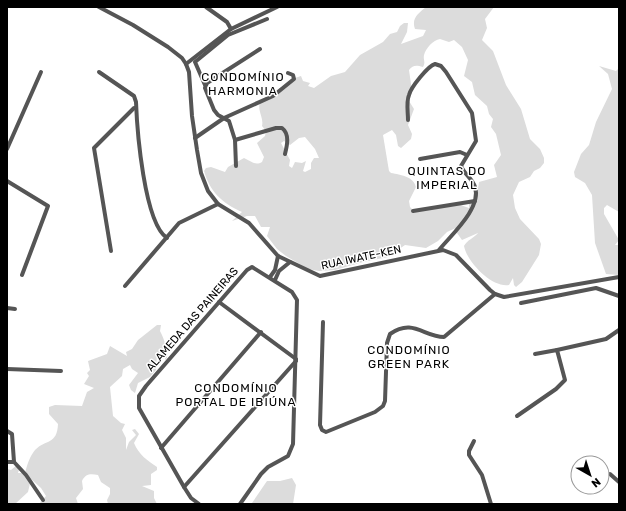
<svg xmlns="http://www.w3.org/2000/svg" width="626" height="511" viewBox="0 0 626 511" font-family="Rubik,sans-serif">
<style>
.green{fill:#dcdcdc;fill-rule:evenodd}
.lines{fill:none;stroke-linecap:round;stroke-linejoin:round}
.minor{stroke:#555;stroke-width:4}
.labels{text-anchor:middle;stroke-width:3;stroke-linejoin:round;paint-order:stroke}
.street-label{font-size:11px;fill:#000;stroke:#fff}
.neighbourhood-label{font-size:12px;letter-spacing:1px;fill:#000;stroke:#fff}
</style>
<rect width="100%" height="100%" fill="#fff"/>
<g class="green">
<path d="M426,7H494L485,19L487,28L482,40L493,51L506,85L521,109L530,139L540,149L544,158V163L540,168L534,171L530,177L519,182L513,195L515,208L520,219L539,239L541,244L539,255L522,282L516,287L514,285L513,278L509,285C492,288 467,262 464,246C467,240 474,238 478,233L462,240L457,233L458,227L447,232L438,241L426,248L405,245L388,257L363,262L335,270L319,271L308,269L286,256L277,249L267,236L270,227H261L255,216H247L232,221L242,212C222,203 210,192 204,171L206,168L211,167L225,172L228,167L244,158C251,161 255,166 262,162L264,157L257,143L265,136L266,131L262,126C264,117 257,111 260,102L295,78L301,76L303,81L310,83L308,86L314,88L331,76L345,72L360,55L383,42L390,34L397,32L400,26L404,23H408L407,32L401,44L423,36L426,30L415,29C411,18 419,13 426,7ZM440,39L449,42L454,40L462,47L468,60L464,76L472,82L475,95L487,106L489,114L493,119L491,127L496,134L501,155L494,165L497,177L479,182L476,202L473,204L469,200V208L455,203L413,210L410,207L409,201L416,187C413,176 401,175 391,173L389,171L383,135L392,130L396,135L398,146L401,148L411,139L412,134L408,125L414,109L409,101L412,91L409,70C413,65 416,65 423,67C426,62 423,60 424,55C426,48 433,40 440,39ZM305,137L315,149L319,158H314L311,163V169L305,172L303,171L306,161L302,163L295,162L292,168L289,166L290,160L281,143L284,141L290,145L299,138Z"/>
<path d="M599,66L616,71L619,68V212L607,205L604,208V214L619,240L615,245H619L618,275L606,274L595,243L592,195L585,183L575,177L574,172L581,154L589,145L596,122L612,89L608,74Z"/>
<path d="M157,325H161L160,331C164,339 168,349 167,358L165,360V356L162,353L157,354L156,370L150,377L138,383L135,393L131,390L129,385L138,373L132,369L130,365L123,369L122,376L110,387L113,416L121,423L125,424L122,430L126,438V450L129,442L136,435L132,430L135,429L139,434L134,443C139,455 147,460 157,467V470L151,474V485L142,486L154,491V498L157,504H108L107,500L110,494V488L101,482L98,475C91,474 86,473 82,481L83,489L76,498L78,504H39L46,496L41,488L31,479L28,492L15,504H7V469L11,470L17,465L19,470L18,473H25C27,465 30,456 35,450C46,439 57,445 58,424L49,414V407L55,405L82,406L87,392L94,388L84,384L89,376L87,373L90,370L88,361L107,354L110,346L127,356L126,352L132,349L138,340Z"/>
<path d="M292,478L296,485L293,504L252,503L267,481H280Z"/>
</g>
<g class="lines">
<g class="minor">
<path d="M99,7L133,25L168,47L182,58L186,64L189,72L192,116L197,150L201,173L208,191L218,204L249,223L278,256L320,276L443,250L456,255L490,290L495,294L504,297L619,277"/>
<path d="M206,7L227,22L231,29"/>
<path d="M260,49L207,83L205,88L214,110L218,115L229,121L235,140L276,128H282C290,134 287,146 285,154"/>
<path d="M186,64L231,29L277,7"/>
<path d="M99,72L134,96L136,102C137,129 144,223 167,238"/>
<path d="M205,85L195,62L228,35L267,19"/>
<path d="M408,120C408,112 406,102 409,95C411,87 428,66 435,64L441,66L446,72L472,113L476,141L461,166C464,174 472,178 475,187C482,208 451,235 439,250"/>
<path d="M195,138L224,118L273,96L294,79L293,75L288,73"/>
<path d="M235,140L236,166"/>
<path d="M7,149L41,72"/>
<path d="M420,159L460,152L467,155"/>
<path d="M7,181L48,206L22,275"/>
<path d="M413,211L475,201"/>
<path d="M111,251L94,148L134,108H136"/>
<path d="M270,277L275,270L278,256"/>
<path d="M275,280L279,271L290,262"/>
<path d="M125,286L179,223L218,204"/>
<path d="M219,302L296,359"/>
<path d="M521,303L596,288L619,296"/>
<path d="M7,308L15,309"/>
<path d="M323,322L320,425L322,430L326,432L375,412L383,406L385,401L387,343L390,334C413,318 424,337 444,337L495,294"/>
<path d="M557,350L606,339L619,330"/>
<path d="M7,369L61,371"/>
<path d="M517,416L556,389L565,380L557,350L535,354"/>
<path d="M7,431L12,434L14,462"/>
<path d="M474,441L469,451V455L482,475L491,504"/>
<path d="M161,448L261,332"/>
<path d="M7,462H14L26,475L43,500"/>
<path d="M610,474L619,482"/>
<path d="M184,487L296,361"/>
<path d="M199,504L191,498L184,487L139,408V396L146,386L247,270L252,267L292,292L297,300L293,444L288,456L268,467L261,474L240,504"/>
</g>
</g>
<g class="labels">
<g class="street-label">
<text transform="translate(361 257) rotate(-12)" y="4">RUA IWATE-KEN</text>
<text transform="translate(192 319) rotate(-49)" y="4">ALAMEDA DAS PAINEIRAS</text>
</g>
<g class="neighbourhood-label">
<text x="243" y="81">CONDOMÍNIO<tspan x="243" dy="14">HARMONIA</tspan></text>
<text x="447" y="175">QUINTAS DO<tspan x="447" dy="14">IMPERIAL</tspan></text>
<text x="409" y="354">CONDOMÍNIO<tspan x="409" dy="14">GREEN PARK</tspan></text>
<text x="236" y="392">CONDOMÍNIO<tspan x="236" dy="14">PORTAL DE IBIÚNA</tspan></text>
</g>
</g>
<rect width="626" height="511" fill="none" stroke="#000000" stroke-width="16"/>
<g transform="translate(590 475) rotate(141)"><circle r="19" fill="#ffffff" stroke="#999999"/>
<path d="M0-3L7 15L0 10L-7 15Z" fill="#000000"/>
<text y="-6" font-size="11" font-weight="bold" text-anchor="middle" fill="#000000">N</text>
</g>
</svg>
